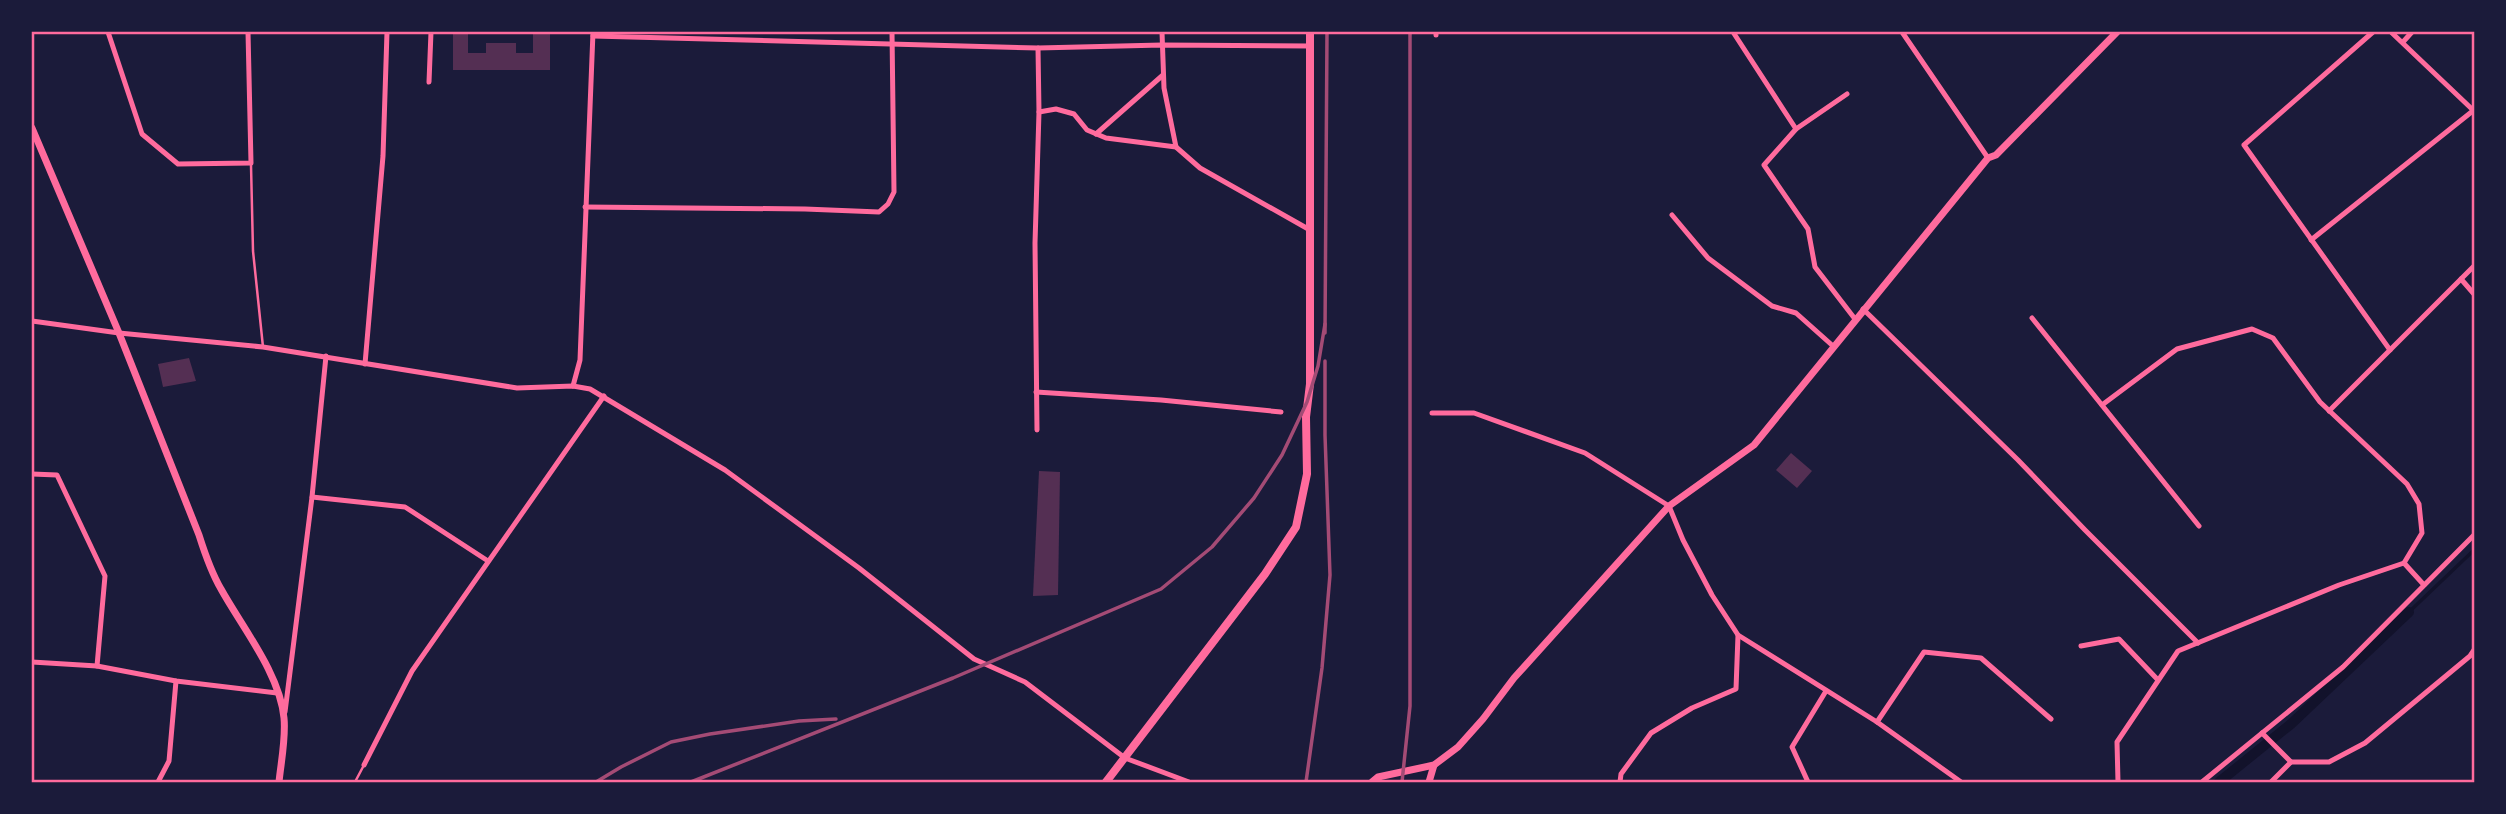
<svg xmlns="http://www.w3.org/2000/svg" width="2506" height="814" viewBox="0 0 2506 814" font-family="Inter,sans-serif">
<style>
.lines{fill:none;stroke-linecap:round;stroke-linejoin:round}
.stream{stroke:#12122b;stroke-width:3.5}
.canal{stroke:#12122b;stroke-width:10}
.building{fill:#542f53}
.service{stroke:#ff6b9d;stroke-width:2.5}
.minor{stroke:#ff6b9d;stroke-width:5}
.tertiary{stroke:#ff6b9d;stroke-width:7}
.secondary{stroke:#ff6b9d;stroke-width:8}
.rail{stroke:#a44b75;stroke-width:3.5}
.neatline{fill:none;stroke:#ff6b9d;stroke-width:2.5}
</style>
<rect width="100%" height="100%" fill="#1b1b3a"/>
<g class="lines">
<path class="stream" d="M2409,612L2474,550"/>
<path class="canal" d="M2219,782L2291,724L2409,612"/>
</g>
<g class="building">
<path d="M453,32H468V53H486V43H516V53H533V32H550V70H453Z"/>
<path d="M189,358L196,381L163,387L158,364Z"/>
<path d="M1791,453L1812,471L1797,488L1776,470Z"/>
<path d="M1039,471L1060,472L1058,595L1033,596Z"/>
</g>
<g class="lines">
<g class="service">
<path d="M251,165L253,251L263,347"/>
<path d="M355,782L364,765"/>
</g>
<g class="minor">
<path d="M108,32L142,134L178,164L251,163L248,32"/>
<path d="M1162,32L1164,88L1176,147"/>
<path d="M1436,32V35"/>
<path d="M1733,32L1796,129L1764,165L1808,229L1815,267L1855,319"/>
<path d="M1902,32L1988,158"/>
<path d="M2373,32L2244,145L2390,350"/>
<path d="M2391,32L2474,111"/>
<path d="M593,36L1038,48L1162,45L1310,46"/>
<path d="M2403,42L2412,32"/>
<path d="M429,82L431,32"/>
<path d="M1039,112L1056,109L1074,114L1087,130L1106,138L1176,147L1200,168L1310,230"/>
<path d="M1796,129L1847,94"/>
<path d="M1096,134L1163,75"/>
<path d="M585,207L805,209L879,212L888,204L894,192L892,32"/>
<path d="M1672,215L1708,258L1772,306L1796,313L1833,346"/>
<path d="M2311,240L2474,110"/>
<path d="M2461,279L2474,294"/>
<path d="M1863,309L2018,460L2085,530L2198,643"/>
<path d="M2032,318L2199,526"/>
<path d="M32,321L119,333L263,347L517,388L573,386L590,389L725,470L859,568L974,659L1025,682L1125,758L1189,782"/>
<path d="M365,364L383,156L387,32"/>
<path d="M573,386L580,360L593,32"/>
<path d="M1036,392L1161,400L1281,412"/>
<path d="M2102,405L2177,349L2252,329L2273,338L2320,402L2407,484L2419,504L2422,533L2404,563"/>
<path d="M2329,411L2474,266"/>
<path d="M1432,413H1474L1585,453L1669,506L1683,540L1712,595L1738,635L1877,722L1961,782"/>
<path d="M1037,430L1035,243L1039,112L1038,48"/>
<path d="M32,474L57,475L105,576L97,666"/>
<path d="M312,497L405,507L488,561"/>
<path d="M2081,646L2119,639L2158,680"/>
<path d="M32,662L97,666L176,681L277,693"/>
<path d="M285,712L312,497L326,356"/>
<path d="M1877,722L1924,652L1981,658L2051,719"/>
<path d="M2262,733L2291,762"/>
<path d="M364,765L412,671L604,396"/>
<path d="M158,782L169,761L176,681"/>
<path d="M1620,782L1621,774L1651,733L1692,708L1736,689L1738,635"/>
<path d="M1808,782L1792,747L1826,691"/>
<path d="M2118,782L2117,742L2178,651L2339,585L2404,563L2424,585"/>
<path d="M2202,782L2343,667L2474,535"/>
<path d="M2271,782L2291,762H2329L2365,743L2470,656L2474,650"/>
</g>
<g class="tertiary">
<path d="M32,128L119,333L199,535C205,554 211,572 221,589C242,627 280,674 284,718C286,738 281,762 279,782"/>
<path d="M1372,782L1378,777L1434,765L1458,747L1483,719L1514,678L1669,506L1754,445L1988,158L1996,155L2117,32"/>
<path d="M1429,782L1434,765"/>
</g>
<path class="secondary" d="M1106,782L1265,574L1296,527L1307,474L1306,417L1310,384V32"/>
<g class="rail">
<path d="M1325,333L1327,32"/>
<path d="M596,782L621,767L671,742L710,734L799,721L836,719"/>
<path d="M691,782L953,678L1161,589L1212,547L1254,498L1282,455L1307,402L1318,366L1325,324"/>
<path d="M1306,782L1322,668L1330,575L1325,435V361"/>
<path d="M1402,782L1410,706V32"/>
</g>
</g>
<rect width="2506" height="814" fill="none" stroke="#1b1b3a" stroke-width="66"/>
<rect x="33" y="33" width="2440" height="748" class="neatline"/>
</svg>
